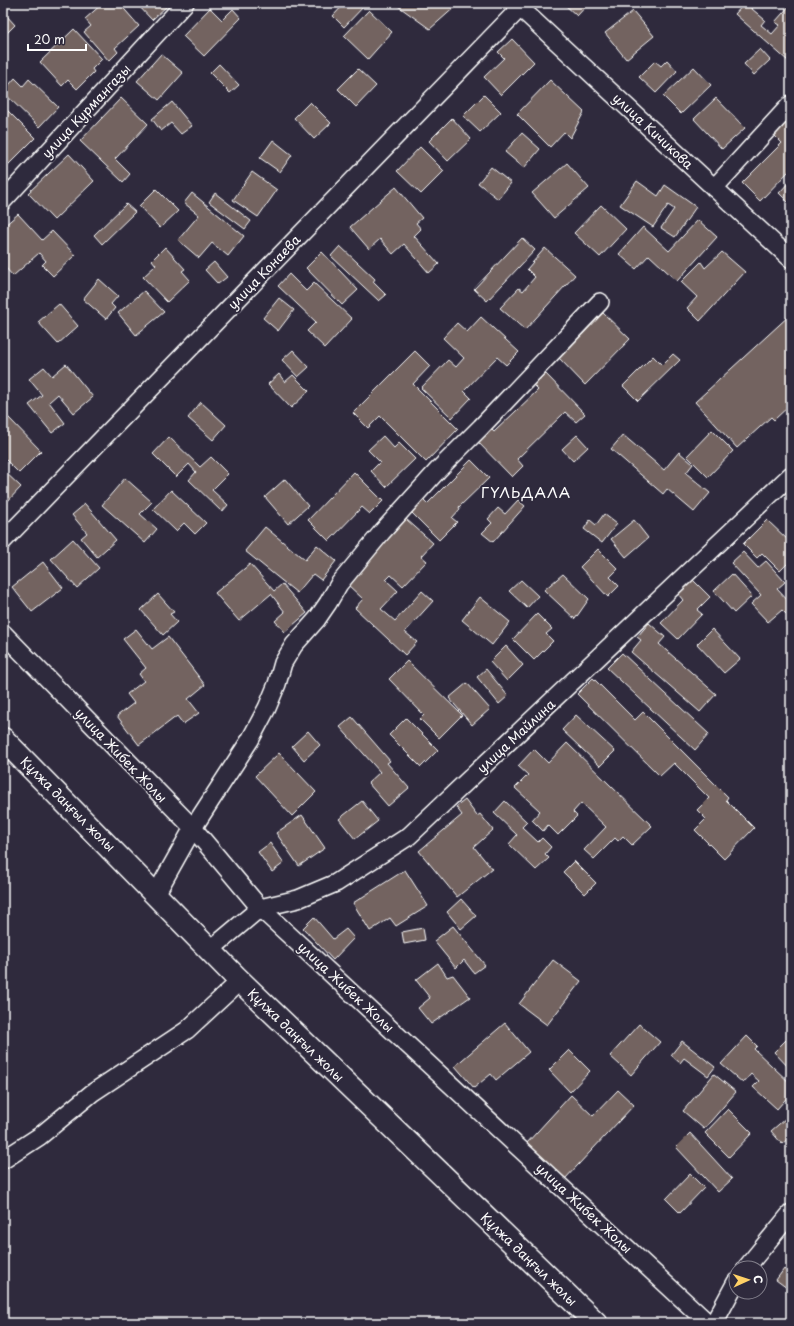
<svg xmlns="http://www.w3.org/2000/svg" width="794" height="1326" viewBox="0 0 794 1326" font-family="'Playpen Sans',sans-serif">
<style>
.building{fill:#736460;stroke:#fff}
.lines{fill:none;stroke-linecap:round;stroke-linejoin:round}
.minor-casing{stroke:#fff;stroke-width:20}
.primary-casing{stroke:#fff;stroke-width:25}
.minor{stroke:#2f2a3d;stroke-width:17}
.primary{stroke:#2f2a3d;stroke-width:22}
.labels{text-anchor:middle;stroke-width:4;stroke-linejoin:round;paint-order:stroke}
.street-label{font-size:13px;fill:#fff;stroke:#2f2a3d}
.quarter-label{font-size:15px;letter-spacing:1px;fill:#fff;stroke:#2f2a3d}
</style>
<rect width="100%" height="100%" fill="#2f2a3d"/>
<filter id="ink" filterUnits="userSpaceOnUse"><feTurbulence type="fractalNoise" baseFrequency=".025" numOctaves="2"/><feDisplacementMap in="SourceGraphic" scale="8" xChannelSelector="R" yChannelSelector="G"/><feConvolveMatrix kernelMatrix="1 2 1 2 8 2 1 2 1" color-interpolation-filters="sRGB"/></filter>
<g filter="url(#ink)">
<g class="building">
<path d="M103,3H119L139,26L115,48L118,52L109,61L84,32L91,26L85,19Z"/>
<path d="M136,3H167L169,4L152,20Z"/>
<path d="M345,3H367L344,27L333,16Z"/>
<path d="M401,3H453L456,6L430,29L398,6Z"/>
<path d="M563,3H589L577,16Z"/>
<path d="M745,3L765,20L761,25L772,34L780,25L775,22L791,4V57L788,61L735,14Z"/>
<path d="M210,8L222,20L233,9L241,18L204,56L183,36Z"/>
<path d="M369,10L392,32L368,59L344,36Z"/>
<path d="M633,11L654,36L626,59L605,33Z"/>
<path d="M6,15L15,25L3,37V18Z"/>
<path d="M74,29L102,59L92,69L94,72L77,89L68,80L62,86L40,62Z"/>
<path d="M512,39L534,62L501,95L484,77L504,58L498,52Z"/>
<path d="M760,49L770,60L754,75L744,64Z"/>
<path d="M161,54L183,73L159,100L137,81Z"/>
<path d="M667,60L677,71L656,93L639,77L655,61L661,66Z"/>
<path d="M219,64L239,85L230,93L210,73Z"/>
<path d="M694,67L711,85L681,114L663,96Z"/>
<path d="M358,69L376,86L356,107L338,89Z"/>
<path d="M15,78L23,86L29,79L58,107L39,127L3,92Z"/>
<path d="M550,80L584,112L570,138L564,132L550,147L517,114Z"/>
<path d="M484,95L501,112L480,132L463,116Z"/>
<path d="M121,98L148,124L115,159L130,174L123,182L80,141Z"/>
<path d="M716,98L745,128L722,149L694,119Z"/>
<path d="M172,102L192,126L181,134L171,123L161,131L152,119Z"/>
<path d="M310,102L331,123L314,139L294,118Z"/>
<path d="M3,106L35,138L7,166L3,163Z"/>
<path d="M791,112V173L789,171L760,201L742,183L782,143L771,132Z"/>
<path d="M452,118L471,139L448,161L429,141Z"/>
<path d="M522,133L540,149L524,168L505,152Z"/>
<path d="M273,140L292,155L280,172L260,158Z"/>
<path d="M420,147L444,171L421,194L397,171Z"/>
<path d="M69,154L94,181L54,220L28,193Z"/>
<path d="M567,163L589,188L554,218L532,193Z"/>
<path d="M491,167L511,183L498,199L478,183Z"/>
<path d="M252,172L277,190L258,217L233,200Z"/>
<path d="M791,180V205L779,193Z"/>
<path d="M637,181L658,196L665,185L696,207L675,237L661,228L674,209L668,205L653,227L620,205Z"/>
<path d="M396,187L422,218L416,223L421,229L414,236L439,264L429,273L404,244L393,254L380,239L369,249L350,227Z"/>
<path d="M156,189L178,211L160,228L139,206Z"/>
<path d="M192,193L244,236L228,256L212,243L199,258L178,240L199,215L184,203Z"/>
<path d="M215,193L251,221L245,229L209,202Z"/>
<path d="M126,204L135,212L102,244L94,235Z"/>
<path d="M601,205L626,229L600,257L574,233Z"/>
<path d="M18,214L42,240L52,231L75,255L53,276L42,265L46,261L39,253L13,276L3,265V227Z"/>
<path d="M698,220L717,237L677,281L649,255L636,269L619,254L643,227L669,251Z"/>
<path d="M522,238L535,250L487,301L474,289Z"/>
<path d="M340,246L375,279L373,282L386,295L379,301L331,256Z"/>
<path d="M165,247L185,269L182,271L190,280L167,302L143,277L156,265L152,260Z"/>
<path d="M545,248L575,275L525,330L500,308L519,288L523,291L535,277L527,269Z"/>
<path d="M322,252L358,290L342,305L306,268Z"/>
<path d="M722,252L745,272L700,321L687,308L697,297L681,282L701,262L705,268Z"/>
<path d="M214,262L227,277L218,284L205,270Z"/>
<path d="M289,274L306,291L314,283L352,319L325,348L307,331L316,322L278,286Z"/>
<path d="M99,279L118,296L111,304L115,308L106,319L83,299Z"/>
<path d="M144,291L164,312L136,335L118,313Z"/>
<path d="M279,298L294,310L278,331L263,318Z"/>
<path d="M59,304L78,326L58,344L38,322Z"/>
<path d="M603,313L630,339L585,385L559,358Z"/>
<path d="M791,314V404L774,420L771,417L737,448L695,402Z"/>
<path d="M481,317L519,352L506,365L497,357L464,391L471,398L452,418L421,388L448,360L456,367L464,358L443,338L457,323L467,332Z"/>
<path d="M293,350L309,367L298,377L282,360Z"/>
<path d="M415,351L430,366L413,384L458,429L426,462L380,416L368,428L353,413Z"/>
<path d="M673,354L680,360L638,401L623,386L653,356L662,365Z"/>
<path d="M66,364L93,397L74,413L58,394L49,402L65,423L52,433L29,405L42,395L29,379L44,367L52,376Z"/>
<path d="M544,372L585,414L576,422L565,412L517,459L523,466L512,477L475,439L488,426L494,432L538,390L532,384Z"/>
<path d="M279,374L285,382L293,375L309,391L291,408L268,384Z"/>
<path d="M201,402L226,425L213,440L188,418Z"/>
<path d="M8,417L41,451L19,473L3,457V422Z"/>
<path d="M712,430L733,451L708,477L687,456Z"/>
<path d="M577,435L588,447L573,461L562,449Z"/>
<path d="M623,435L664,470L679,452L693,464L686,473L710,493L694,512L667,489L663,494L611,449Z"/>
<path d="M383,436L394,448L399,443L415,459L386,487L371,471L380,462L368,450Z"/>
<path d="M169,437L200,467L211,457L228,474L212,490L228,505L222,512L189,480L196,472L189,464L176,477L153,454Z"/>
<path d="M471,460L489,478L459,507L460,509L452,518L457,522L439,540L407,508L419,496L427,504Z"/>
<path d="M3,470L21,487L6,503L3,500Z"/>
<path d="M354,472L383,501L370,514L362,507L329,541L308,520Z"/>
<path d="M125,478L152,502L140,514L157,529L145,543L102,505Z"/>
<path d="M285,479L308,506L288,524L265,497Z"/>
<path d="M171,490L206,523L195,534L184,523L176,531L153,509Z"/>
<path d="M518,500L525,506L493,542L482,533L492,523L488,519L498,508L505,514Z"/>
<path d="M85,504L116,540L97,557L81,538L87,533L72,515Z"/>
<path d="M604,514L617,524L602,543L584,529L590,520L596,525Z"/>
<path d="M406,519L433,543L421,556L427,561L403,586L391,575L386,580L398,591L381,609L395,621L422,591L433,601L405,632L417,642L405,655L355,608L363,599L347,584Z"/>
<path d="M634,520L648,538L626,557L611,539Z"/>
<path d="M767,520L788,540L791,537V560L780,571L762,553L757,558L743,544Z"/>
<path d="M265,527L305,560L317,545L336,561L321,580L313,574L297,593L245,551Z"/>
<path d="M73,539L99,568L77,588L51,559Z"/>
<path d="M598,549L618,569L610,577L619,586L608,597L580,567Z"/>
<path d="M743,552L758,568L766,561L785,582L777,589L791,604V619L782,610L768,622L751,604L761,595L731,563Z"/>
<path d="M43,562L63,588L32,612L12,587Z"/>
<path d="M250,564L274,591L282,584L307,613L285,632L275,621L285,612L271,594L239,621L215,593Z"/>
<path d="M563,574L589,599L575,619L544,590Z"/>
<path d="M732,574L752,596L734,613L714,591Z"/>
<path d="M692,579L710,597L697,610L702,614L678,639L661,623L683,600L678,594Z"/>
<path d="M521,580L538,596L527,608L509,591Z"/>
<path d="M158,594L174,612L170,614L177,622L163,635L141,610Z"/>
<path d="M480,597L510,622L492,645L462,620Z"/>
<path d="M537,614L552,629L546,634L553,641L534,660L513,639Z"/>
<path d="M649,623L665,637L659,644L716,694L700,712L631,652L641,640L637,637Z"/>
<path d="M136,629L152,649L168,637L205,685L188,699L199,713L183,724L177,716L139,745L117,716L134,703L127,694L144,681L139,674L146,668L123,639Z"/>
<path d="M712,629L740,659L724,673L697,644Z"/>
<path d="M506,646L523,665L507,681L490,662Z"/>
<path d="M622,653L709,734L695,750L607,668Z"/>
<path d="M407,661L462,715L439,738L420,719L424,715L389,679Z"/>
<path d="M486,669L508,696L499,704L477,677Z"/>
<path d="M593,678L635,720L643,712L728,797L726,800L754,828L724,859L695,830L706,819L697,810L709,798L674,763L660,776L577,694Z"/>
<path d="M467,683L490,709L472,725L449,698Z"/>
<path d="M576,715L615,751L600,766L562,730Z"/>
<path d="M352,717L390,761L387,763L409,788L388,806L368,783L380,772L340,727Z"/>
<path d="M406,718L438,750L421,767L389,735Z"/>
<path d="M308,731L320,745L304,760L292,746Z"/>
<path d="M567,743L652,826L632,845L623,836L618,841L615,838L594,859L584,850L606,827L581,803L573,812L577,816L558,835L548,825L543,831L532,820L540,811L515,788L528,775L518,766L534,749L548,763Z"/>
<path d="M279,753L316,792L292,816L255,776Z"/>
<path d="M465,800L477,816L480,814L493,830L474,847L492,869L457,897L419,851L462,815L456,807Z"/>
<path d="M362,801L378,821L355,839L339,819Z"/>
<path d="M505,801L527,822L522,827L538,842L542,838L551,847L545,854L549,858L536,870L509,844L517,835L494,813Z"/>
<path d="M302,815L325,848L299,866L276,833Z"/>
<path d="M270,843L284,863L272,872L258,852Z"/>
<path d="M574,861L596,883L585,894L563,872Z"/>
<path d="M405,870L428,906L396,926L390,918L370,931L353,903Z"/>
<path d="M461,899L476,916L461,929L447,912Z"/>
<path d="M314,917L333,939L346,929L354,938L333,960L303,928Z"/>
<path d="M453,926L485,965L474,973L464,960L456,968L434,941Z"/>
<path d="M423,928L425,940L404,944L402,932Z"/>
<path d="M553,960L581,981L547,1025L519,1004Z"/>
<path d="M438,963L447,977L453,975L470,997L431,1024L418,1008L430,998L416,980Z"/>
<path d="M505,1023L529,1052L496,1080L491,1074L474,1088L455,1066Z"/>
<path d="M639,1024L660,1042L631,1075L610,1056Z"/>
<path d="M747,1036L757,1046L754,1049L791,1084V1093L777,1109L753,1087L759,1081L751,1074L743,1083L721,1064Z"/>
<path d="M786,1040L791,1045V1070L774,1052Z"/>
<path d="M682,1041L715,1067L708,1076L684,1058L680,1063L671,1055Z"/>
<path d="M569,1050L590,1071L570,1092L549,1070Z"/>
<path d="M714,1074L736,1092L704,1129L683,1111Z"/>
<path d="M618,1090L634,1105L564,1180L526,1144L571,1095L593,1116Z"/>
<path d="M728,1109L752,1133L729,1157L705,1133Z"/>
<path d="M786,1118L791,1123V1136L782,1144L771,1131Z"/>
<path d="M690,1133L732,1179L718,1192L676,1147Z"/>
<path d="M690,1174L704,1188L680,1213L666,1199Z"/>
<path d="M784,1269L791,1275V1291L776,1280Z"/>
</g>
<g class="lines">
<g class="minor-casing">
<g id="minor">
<path d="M515,3L791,259"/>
<path d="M714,188L791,104"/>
<path d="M3,201L185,3"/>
<path d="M3,541L525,3"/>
<path d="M3,633L193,828L260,908L708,1323"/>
<path d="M156,894L193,828L250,740L267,708L277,684L283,663L294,645L317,619L328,603L339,584L382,532L438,470L481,427L600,302"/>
<path d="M210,950L260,908L298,899L336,883L409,836L791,475"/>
<path d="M3,1160L40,1136L92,1093L187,1030L240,981"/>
<path d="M746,1268L791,1213"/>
<path d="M714,1323L736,1282"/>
</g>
</g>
<g class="primary-casing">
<path id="primary" d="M3,739L236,977L596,1323"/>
</g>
<use href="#minor" class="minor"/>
<use href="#primary" class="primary"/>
</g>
</g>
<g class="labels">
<g class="street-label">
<text transform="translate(86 111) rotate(-47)" y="5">улица Курмангазы</text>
<text transform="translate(653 131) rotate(43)" y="5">улица Кичикова</text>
<text transform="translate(264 272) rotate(-46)" y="5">улица Конаева</text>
<text transform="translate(516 736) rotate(-43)" y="5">улица Майлина</text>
<text transform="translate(121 755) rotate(46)" y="5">улица Жибек Жолы</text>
<text transform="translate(68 804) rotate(45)" y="5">Құлжа даңғыл жолы</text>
<text transform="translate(346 987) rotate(43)" y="5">улица Жибек Жолы</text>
<text transform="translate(296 1035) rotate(44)" y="5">Құлжа даңғыл жолы</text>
<text transform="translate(584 1208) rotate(43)" y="5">улица Жибек Жолы</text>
<text transform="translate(529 1259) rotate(44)" y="5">Құлжа даңғыл жолы</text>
</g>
<g class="quarter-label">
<text x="526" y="498">ГҮЛЬДАЛА</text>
</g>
</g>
<rect width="794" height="1326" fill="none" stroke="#2f2a3d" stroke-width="16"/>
<rect x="8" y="8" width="778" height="1310" fill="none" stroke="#fff" stroke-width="1.5" filter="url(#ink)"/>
<g transform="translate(748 1280) rotate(87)"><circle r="19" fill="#2f2a3d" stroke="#827f8b"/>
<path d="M0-3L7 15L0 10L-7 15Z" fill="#ffd166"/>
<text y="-6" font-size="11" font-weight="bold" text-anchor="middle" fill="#ffffff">С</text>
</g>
<path d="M28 44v6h58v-6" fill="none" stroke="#ffffff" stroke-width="2"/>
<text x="34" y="44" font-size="12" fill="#ffffff" stroke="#2f2a3d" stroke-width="3" paint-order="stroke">20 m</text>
</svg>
